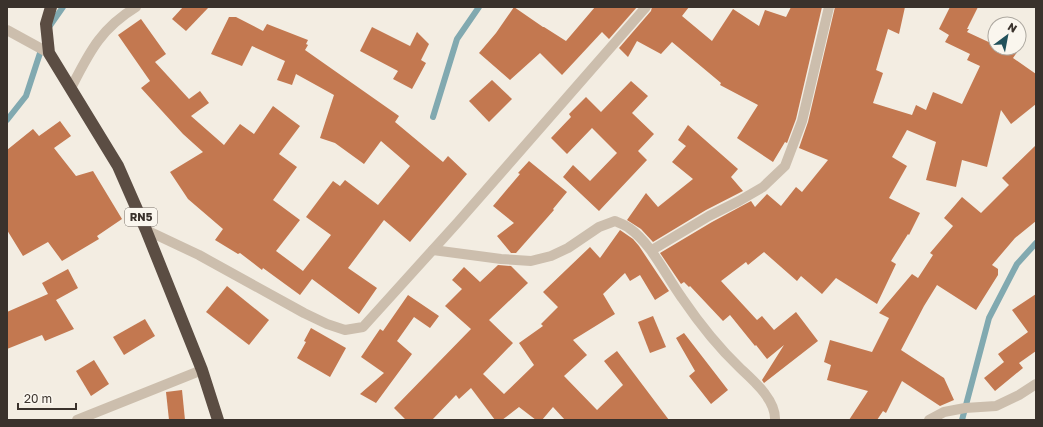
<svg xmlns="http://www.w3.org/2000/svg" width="1043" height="427" viewBox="0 0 1043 427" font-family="'Golos Text',sans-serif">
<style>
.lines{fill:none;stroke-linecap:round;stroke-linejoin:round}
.stream{stroke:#81a9b0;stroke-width:6}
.building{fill:#c37850}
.minor{stroke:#ccbead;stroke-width:10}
.highway{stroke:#5b4d43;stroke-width:12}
.labels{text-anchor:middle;stroke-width:4;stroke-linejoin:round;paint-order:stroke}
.shield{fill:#faf6ee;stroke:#746d66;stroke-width:1}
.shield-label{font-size:11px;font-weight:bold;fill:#3a322c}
</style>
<rect width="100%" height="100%" fill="#f3ede2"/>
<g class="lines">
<g class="stream">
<path d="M49,27L63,7"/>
<path d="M433,117L457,39L479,7"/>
<path d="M7,120L26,96L42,47"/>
<path d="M962,420L989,318L1017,264L1036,243"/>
</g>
</g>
<g class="building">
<path d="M183,7H209L186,31L172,19Z"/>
<path d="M514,7L543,27H544L566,41L595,7H637L609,39L602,32L562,75L540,53L510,80L479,53L496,33Z"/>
<path d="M652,7H689L682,16L712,41L733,9L759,26L765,10L786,17L791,7H822L796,119L787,143L785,142L773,162L737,138L758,105L720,85L721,83L672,42L661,54L637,41L628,57L619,48L651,11Z"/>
<path d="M835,7H905L899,34L888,29L876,70L883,73L873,103L912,115L916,105L926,110L933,92L962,104L980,66L967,60L970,54L945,42L949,35L939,29L950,7H978L967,29H969L967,32L995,45V48H1020L1013,58L1036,74V104L1011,124L1001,110L987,167L962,160L956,187L926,180L936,142L907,130L892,157L907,166L889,198L920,213L909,235L908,234L891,261L896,264L877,304L836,278L822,294L801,276L797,281L764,252L748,265L746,262L721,281L757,320L762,316L774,330L796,312L818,341L764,383L762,380L784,345L767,359L756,345L755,346L730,315L723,321L690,286L689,287L684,282L681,284L660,253L712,222L751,201L755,207L767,194L781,206L796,187L802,192L828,160L799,148L808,122Z"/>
<path d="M229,17H236L263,31L267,24L308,40L306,44L308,45L305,50L399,116L395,122L443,162L448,156L467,174L410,242L384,220L348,268L377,288L359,314L312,279L300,295L263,268L262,270L240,253L238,254L215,240L223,229L188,199L170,172L203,152L183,134L141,88L150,81L118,35L141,19L166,54L155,62L189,99L200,91L209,103L191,116L224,145L240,124L254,134L273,106L300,126L279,154L297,167L273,200L300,220L276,251L303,271L331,235L306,217L333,181L340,186L345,180L378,205L410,166L381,141L364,164L335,143L320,138L334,95L296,74L292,85L277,80L285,61L252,46L242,66L211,54Z"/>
<path d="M372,27L410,46L417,32L429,44L421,60L426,63L412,89L393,79L398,71L360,51Z"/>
<path d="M492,80L512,99L489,122L469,101Z"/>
<path d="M631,81L648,96L632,113L654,134L638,151L647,160L599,211L563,177L573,165L590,181L617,153L592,128L567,154L551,138L571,117L569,114L586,97L601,112Z"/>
<path d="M60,121L71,136L54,148L76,176L93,171L122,219L97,236L99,239L62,261L48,242L23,256L7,230V150L33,129L39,136Z"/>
<path d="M688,125L738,169L731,177L743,191L706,210L653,242L641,229L627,220L646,193L658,207L693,179L672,162L686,146L678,140Z"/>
<path d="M1036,145V221L1015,238L992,265L998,269V275L976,310L937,285L924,306L901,350L944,378L954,400L940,406L902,381L886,413L883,411L877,420H849L868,391L827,380L831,365L824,362L830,340L872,352L889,318L879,313L912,274L918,278L933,255L930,253L953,226L944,218L962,197L981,213L1009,185L1002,178Z"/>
<path d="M529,161L567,192L553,209L554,210L516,253H511L497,236L514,223L493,206L520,174L518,173Z"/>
<path d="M620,230L633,239L639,246L669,291L655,300L640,275L630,281L625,273L603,294L615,314L573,340L587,355L564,376L597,410L623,385L604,361L617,351L669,420H565L553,407L542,420H536L519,407L502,420H495L471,388L459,399L456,395L432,420H406L394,408L471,329L445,306L462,289L452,280L464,267L480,282L498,265L511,266L528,283L489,320L513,343L483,374L504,394L534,365L519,343L543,326L541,324L558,307L543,292L590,247L600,258Z"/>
<path d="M68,269L78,288L56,300L74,329L45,341L42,335L7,349V312L48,294L42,283Z"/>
<path d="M227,286L269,320L249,345L206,312Z"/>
<path d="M1036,294V351L1019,363L1023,368L995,391L984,378L1004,362L998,354L1028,332L1012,310Z"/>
<path d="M408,295L439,316L430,328L414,317L397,341L412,354L376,403L360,394L384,373L361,357L380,329L383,331Z"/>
<path d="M653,316L666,347L650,353L638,322Z"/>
<path d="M145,319L155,336L124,355L113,337Z"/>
<path d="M311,328L346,348L330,377L297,358L306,342L304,341Z"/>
<path d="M684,333L728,390L711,404L689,376L695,371L676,338Z"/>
<path d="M94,360L109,384L91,396L76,371Z"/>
<path d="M182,390L185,420H169L166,392Z"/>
</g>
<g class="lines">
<g class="minor">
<path d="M7,30L49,53"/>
<path d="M71,88C89,53 100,29 136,7"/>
<path d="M146,230L199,255L304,313L327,324L345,330L363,327L458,222L646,7"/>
<path d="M433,250L501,259L531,261L551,256L568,248L599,227L615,221C619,223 625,225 629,228C651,243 666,276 682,298C699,323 718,347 740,368C754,381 776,400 775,420"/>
<path d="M652,250L709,216L739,201L763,187L785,166L802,121L829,7"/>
<path d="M77,420L202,370"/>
<path d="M929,420L944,412L965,408L996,406L1019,395L1036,384"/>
</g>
<path class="highway" d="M51,7L46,24L49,53L118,166L146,230L202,370L218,420"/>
</g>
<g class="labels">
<rect class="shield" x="125" y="208" width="32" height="18" rx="3"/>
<g class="shield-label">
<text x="141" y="221">RN5</text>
</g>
</g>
<rect width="1043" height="427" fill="none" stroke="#3a322c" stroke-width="16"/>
<g transform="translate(1007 36) rotate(32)"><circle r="19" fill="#faf6ee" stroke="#ada8a0"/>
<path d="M0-3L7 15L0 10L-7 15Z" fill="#22515b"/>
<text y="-6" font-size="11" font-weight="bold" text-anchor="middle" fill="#3a322c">N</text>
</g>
<path d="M18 403v6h58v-6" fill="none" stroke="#3a322c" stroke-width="2"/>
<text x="24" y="403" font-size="12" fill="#3a322c" stroke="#faf6ee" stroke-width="3" paint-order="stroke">20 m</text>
</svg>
